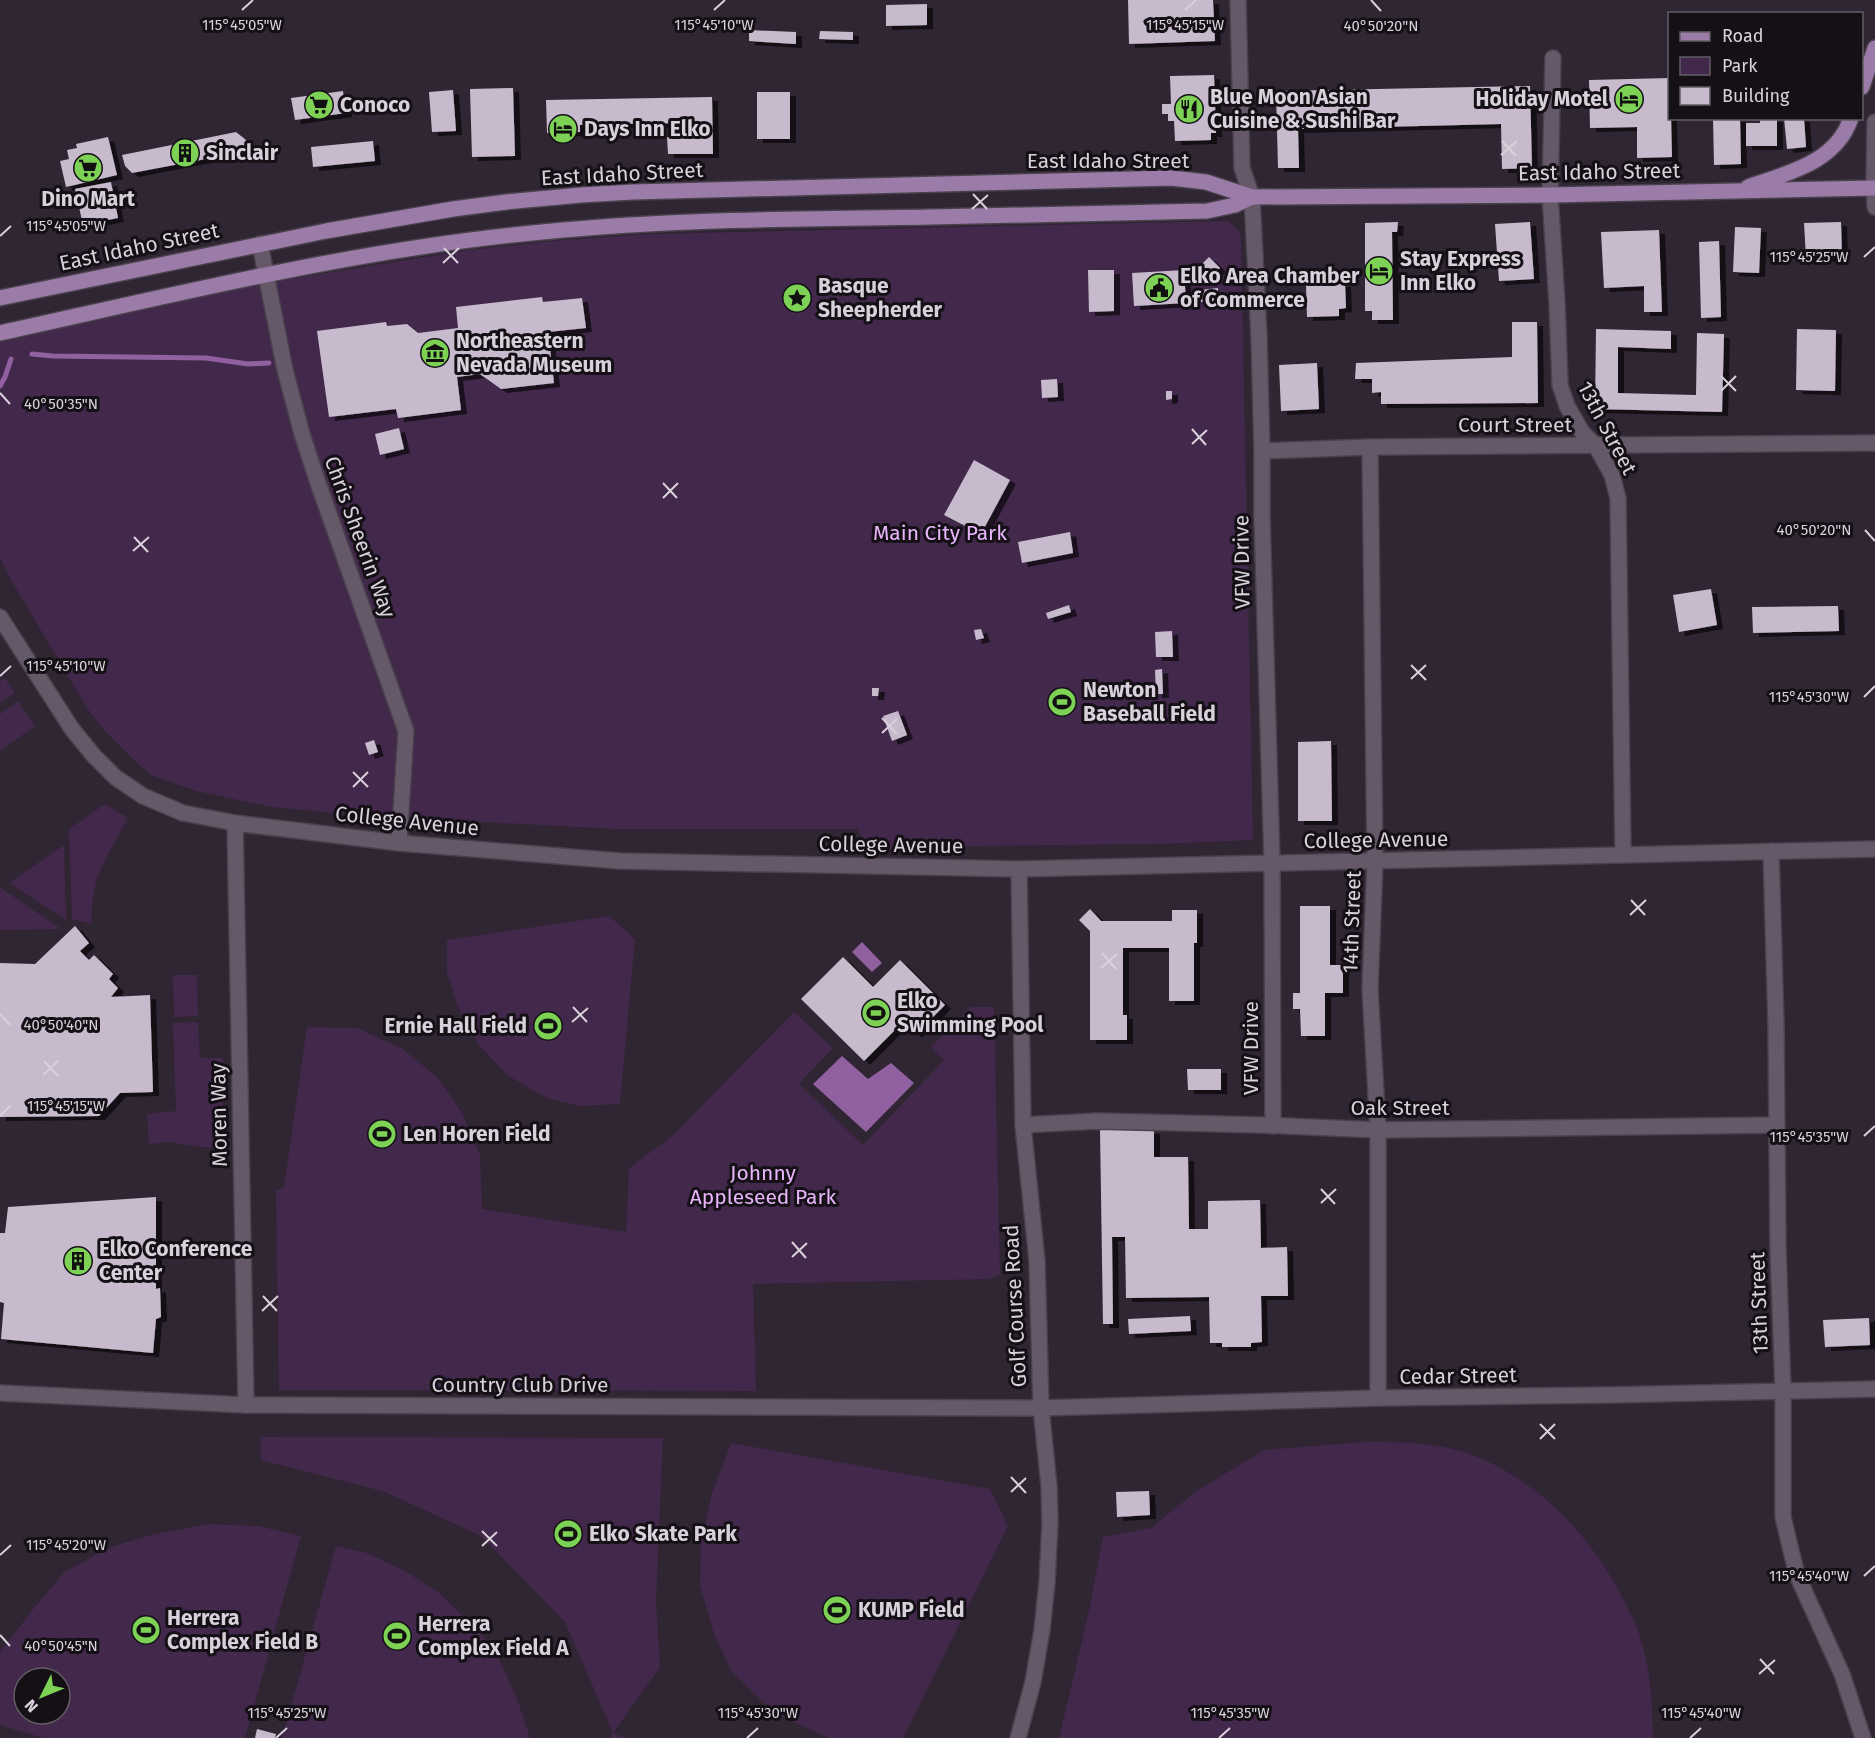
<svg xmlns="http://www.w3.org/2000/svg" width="1875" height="1738" viewBox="0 0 1875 1738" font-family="'Fira Sans',sans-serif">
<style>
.green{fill:#42284b;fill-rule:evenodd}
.water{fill:#9060a1}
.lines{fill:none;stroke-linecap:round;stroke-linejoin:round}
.stream{stroke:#9060a1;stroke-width:5}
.building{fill:#c7bacd;filter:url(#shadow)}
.minor-casing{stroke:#49414c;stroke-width:18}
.tertiary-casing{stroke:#49414c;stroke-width:18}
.secondary-casing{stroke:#49414c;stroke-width:18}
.primary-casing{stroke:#49414c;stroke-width:18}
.minor{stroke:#655969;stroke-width:15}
.tertiary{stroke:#655969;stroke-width:15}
.secondary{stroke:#655969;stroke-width:15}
.primary{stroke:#9b7ba7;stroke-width:15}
.ticks{fill:none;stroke:#d8d1db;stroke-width:2}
.labels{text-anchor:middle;stroke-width:6;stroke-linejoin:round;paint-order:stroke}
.poi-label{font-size:21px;font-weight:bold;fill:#d8d1db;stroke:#141016;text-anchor:start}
.street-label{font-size:21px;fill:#d8d1db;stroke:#141016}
.park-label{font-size:21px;fill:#e8b4fb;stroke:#141016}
.ticks-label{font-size:15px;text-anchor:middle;fill:#d8d1db;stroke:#141016;stroke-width:6;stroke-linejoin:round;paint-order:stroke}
</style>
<defs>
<filter id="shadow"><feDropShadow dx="6" dy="4" stdDeviation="0" flood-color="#0009"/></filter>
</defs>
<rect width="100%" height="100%" fill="#2f2533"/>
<g class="green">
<path d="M1227,221C1235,225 1240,231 1241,240L1253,840L1161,844L981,846L868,852L858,829H615L370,816L272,807L196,791L151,775L139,765L103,729L87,708L11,580L0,558V341L245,286L470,250L553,241L651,234Z"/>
<path d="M5,678L15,693L0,703V681Z"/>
<path d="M18,701L35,726L0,751V714Z"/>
<path d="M105,804L128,818C108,855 89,880 92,924L72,919L69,829Z"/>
<path d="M64,845L66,920L9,883Z"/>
<path d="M0,888H1L61,929L0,930Z"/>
<path d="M609,916L635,939L620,1104L579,1106L546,1098L507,1075L479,1045L458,1007L447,973V940Z"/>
<path d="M173,975H197L198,1016L174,1017Z"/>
<path d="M970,1007H994L1000,1275L989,1279L753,1284L756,1391L279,1390L276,1191L284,1187L307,1027L357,1028L403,1049L439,1079L462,1113L480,1155L482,1209L626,1232L629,1168L671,1137L794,1012L833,1048L799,1084L863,1145L944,1060L931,1047Z"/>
<path d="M198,1022L200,1058H223L222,1148L200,1147L169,1142L149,1144L147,1114L176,1111L173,1023Z"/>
<path d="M261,1437L663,1438L656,1600L660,1667L613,1733L626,1738H611L613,1733L565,1622L481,1536L385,1492L261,1460Z"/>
<path d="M1365,1442C1398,1442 1432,1442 1464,1452C1538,1477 1596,1540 1628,1609C1632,1617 1637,1626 1639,1634C1651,1668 1652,1703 1653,1738H1059L1089,1611L1103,1537L1151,1528L1195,1492L1264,1450Z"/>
<path d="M731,1443L990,1489L1008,1526L903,1738H830L822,1735L774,1713L732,1672L714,1634L700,1586L701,1542L712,1493Z"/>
<path d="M210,1524L258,1526L301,1536L245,1738H43L0,1725V1652L34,1608L64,1572L111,1547L154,1534ZM24,1678H60V1714H24Z"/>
<path d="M336,1546L367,1553L405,1571L438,1592L470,1623L494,1648L516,1696L530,1738H282Z"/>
</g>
<g class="water">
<path d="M862,942L882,963L872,972L852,952Z"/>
<path d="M842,1056L868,1079L891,1063L914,1083L866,1132L813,1084Z"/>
</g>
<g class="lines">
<g class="stream">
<path d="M32,354L53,356L206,358L248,364L269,363"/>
<path d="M0,386L5,377L11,359"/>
</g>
</g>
<g class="building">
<path d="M1128,0H1213L1215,41L1129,44Z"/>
<path d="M927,4V25L886,26V5Z"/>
<path d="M749,30L796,32V44L749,41Z"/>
<path d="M820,31L853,32V40L819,39Z"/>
<path d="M1214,75L1216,133H1211V140L1175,141L1174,121H1168V114H1162V104H1171L1170,76Z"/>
<path d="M1670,78L1672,157L1637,158V127L1590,128L1589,80Z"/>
<path d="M1530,86L1532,168L1502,169L1501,124L1298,129L1299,168H1278L1276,91Z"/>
<path d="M513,88L515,156L472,157L470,89Z"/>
<path d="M453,90L456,131L432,132L429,92Z"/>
<path d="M343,91L346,113L295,120L291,98Z"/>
<rect x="757" y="92" width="33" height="47"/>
<path d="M712,97L713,154H668L667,137H683V123L580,125V132L547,133L546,100Z"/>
<path d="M1713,118H1740L1741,164L1714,165Z"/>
<path d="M1760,118H1777V146H1746V123H1760Z"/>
<path d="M1784,118H1804L1806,147L1787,149Z"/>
<path d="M236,132L246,140L248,151L132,173L125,166L122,155Z"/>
<path d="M108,137L117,175L66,187L60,161L69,159L67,150L77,148L76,144Z"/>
<path d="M373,141L375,161L313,167L311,147Z"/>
<path d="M111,182L118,218L83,225L75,189Z"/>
<path d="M1398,222L1397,232H1392L1393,320H1372V311H1365V223Z"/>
<path d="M1530,222L1534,279L1499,281L1495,224Z"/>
<path d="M1841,222L1842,257L1806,258L1804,223Z"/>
<path d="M1735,227L1761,228L1759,273L1733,272Z"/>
<path d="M1659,230L1662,312H1644V286L1604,288L1601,232Z"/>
<path d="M1719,241L1721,317L1701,318L1699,242Z"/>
<path d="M1209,257L1220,268L1208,280L1197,269Z"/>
<path d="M1088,270H1114V311L1089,312Z"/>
<path d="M1184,270L1186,303L1134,306L1132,273Z"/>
<path d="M1345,283L1346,308L1339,309V316L1307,317L1306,285Z"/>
<path d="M1218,288V302H1201L1200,290Z"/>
<path d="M542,297L543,302L582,298L586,328L548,332L554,383L501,389L480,374L457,377L461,410L398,418L396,409L329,417L317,331L386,322L387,326L407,324L418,333L458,328L456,307Z"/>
<path d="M1512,322H1537L1538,403L1381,404V392L1372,393V379H1355L1356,363L1512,357Z"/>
<path d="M1596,329L1671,331V349L1618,347V393L1696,395L1697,333L1724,334L1722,412L1595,409Z"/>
<path d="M1797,329L1836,330L1835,391L1796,390Z"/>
<path d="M1317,363L1319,409L1281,411L1279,365Z"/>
<path d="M1057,379L1058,397L1042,398L1041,380Z"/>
<path d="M1166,391H1172V399L1166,400Z"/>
<path d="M399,428L404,449L380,455L375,434Z"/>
<path d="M974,460L1010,480L981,534L944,515Z"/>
<path d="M1070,532L1073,553L1022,563L1018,542Z"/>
<path d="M1711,589L1717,625L1679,632L1673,595Z"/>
<path d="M1069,605L1071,612L1048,619L1046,613Z"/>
<path d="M1838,606L1839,631L1753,633L1752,607Z"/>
<path d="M981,629L984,638L976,640L974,630Z"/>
<path d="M1172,631L1173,657H1156L1155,632Z"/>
<path d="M1162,669L1163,694H1156L1155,670Z"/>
<path d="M872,688H879L878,696H872Z"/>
<path d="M898,711L907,735L892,741L883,716Z"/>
<path d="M374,740L378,752L369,755L365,743Z"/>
<path d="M1331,741L1332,821H1298V742Z"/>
<path d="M1300,906H1330V965H1343V993H1325V1036H1301L1300,1009H1293V993H1300Z"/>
<path d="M1090,909L1101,921H1172V910H1197V943H1194V1001H1169V948H1123V1015H1127V1040H1090V931L1079,920Z"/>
<path d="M75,926L89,943L80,951L89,960L94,955L113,974L109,979L118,988L111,997L150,995L153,1092L120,1093L99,1116L0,1117V963L35,964Z"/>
<path d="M843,957L873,987L900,960L945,1005L916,1034L904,1021L864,1061L801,999Z"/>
<path d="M1187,1069H1221V1090H1188Z"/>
<path d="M1100,1130H1154V1157H1188L1189,1229H1208V1201L1260,1200L1261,1248L1287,1247L1288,1296H1261L1262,1342L1251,1343V1347H1222V1343H1210L1209,1297L1126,1298L1125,1237H1112L1113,1324H1103Z"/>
<path d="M156,1197V1289L160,1288L161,1317L156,1319L153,1353L1,1339L4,1303L0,1302V1233H5L8,1207Z"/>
<path d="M1190,1316L1191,1331L1129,1334L1128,1319Z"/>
<path d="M1869,1318L1870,1345L1825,1347L1823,1320Z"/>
<path d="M1149,1491L1150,1515L1117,1517L1116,1492Z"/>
<path d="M257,1729L276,1734L275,1738H255Z"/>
</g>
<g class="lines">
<g class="minor-casing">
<g id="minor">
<path d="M1238,0L1242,168L1252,197L1259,337L1262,451V517L1272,863L1273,1126"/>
<path d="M1553,58L1550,195L1557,303L1560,385L1567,406L1582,432L1596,446L1612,475L1618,498L1623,855"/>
<path d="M260,244L285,370L302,434L318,483L406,731L399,843"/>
<path d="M1370,447L1375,861L1370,989L1378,1130V1398"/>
<path d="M1262,451L1370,447L1875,443"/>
<path d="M235,823L246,1405"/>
<path d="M1023,1125L1098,1121L1262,1125L1378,1130L1777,1125"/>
</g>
</g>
<g class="tertiary-casing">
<g id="tertiary">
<path d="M1874,188L1875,207"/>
<path d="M0,617L72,729L94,756L115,777L143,796L183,813L235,823L399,843L620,861L1019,869L1875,849"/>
<path d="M1771,851L1776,1026L1778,1248L1783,1391V1517L1797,1575L1842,1674L1863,1738"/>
<path d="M0,1393L246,1405L1041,1408L1378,1398L1608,1395L1875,1389"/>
<path d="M1018,1738L1033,1682L1042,1630L1047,1582L1050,1523L1049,1486L1041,1408L1037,1261L1023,1125L1019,869"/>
</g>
</g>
<g class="secondary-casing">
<path id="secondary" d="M1874,188L1875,122"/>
</g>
<g class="primary-casing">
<g id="primary">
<path d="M1862,87L1875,48"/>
<path d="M1748,187C1787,173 1836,163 1851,118"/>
<path d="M0,298L326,231L453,209L506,202L581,195L633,192L1171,178L1206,182L1252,197L1550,195L1875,188"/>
<path d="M0,333C173,295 346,252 522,234C658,219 795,219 931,217C1023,215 1115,213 1207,211L1235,205L1252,197"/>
</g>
</g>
<use href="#minor" class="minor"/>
<use href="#tertiary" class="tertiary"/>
<use href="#secondary" class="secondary"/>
<use href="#primary" class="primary"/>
</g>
<path class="ticks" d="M1371,0L1381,11M242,10L253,0M714,10L725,0M1185,10L1196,0M1502,141L1516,156M1501,155L1517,141M973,194L987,209M972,209L988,195M0,236L11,226M444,248L458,263M1864,257L1875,247M443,263L459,248M1721,376L1736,391M1721,391L1736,376M0,393L10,404M1192,429L1206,445M1192,444L1207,430M663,483L677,498M663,498L678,483M1865,530L1875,541M134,537L148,552M133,551L149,537M1411,665L1426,680M0,676L11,666M1411,679L1426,665M1864,697L1875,686M882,718L897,734M882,733L897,719M353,772L368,787M353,787L368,772M1631,900L1645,915M1630,915L1646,900M1102,953L1116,969M1101,968L1117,954M573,1007L587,1022M0,1014L10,1025M572,1022L588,1008M44,1061L58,1076M43,1075L58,1061M0,1116L11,1105M1864,1136L1875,1126M1321,1189L1335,1204M1321,1203L1336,1189M792,1242L806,1258M792,1257L807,1243M263,1296L277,1311M262,1311L278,1296M1540,1424L1555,1439M1540,1439L1555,1424M1011,1477L1026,1493M1011,1492L1026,1478M482,1531L497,1546M482,1546L497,1532M0,1555L11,1545M1864,1576L1875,1566M0,1635L10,1646M1760,1659L1774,1674M1759,1674L1775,1660M276,1738L287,1728M747,1738L758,1728M1219,1738L1230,1728M1690,1738L1701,1728"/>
<defs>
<g id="hotel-disc" transform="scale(1.5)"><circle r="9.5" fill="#7dd154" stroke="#141016"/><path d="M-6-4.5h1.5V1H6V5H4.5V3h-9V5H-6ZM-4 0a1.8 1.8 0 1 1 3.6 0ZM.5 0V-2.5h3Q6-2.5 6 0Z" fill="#111"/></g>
<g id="supermarket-disc" transform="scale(1.5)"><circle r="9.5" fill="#7dd154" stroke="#141016"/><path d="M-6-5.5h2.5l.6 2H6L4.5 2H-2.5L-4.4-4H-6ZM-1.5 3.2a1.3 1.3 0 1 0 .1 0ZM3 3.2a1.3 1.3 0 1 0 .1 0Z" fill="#111"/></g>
<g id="restaurant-disc" transform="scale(1.5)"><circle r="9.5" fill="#7dd154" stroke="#141016"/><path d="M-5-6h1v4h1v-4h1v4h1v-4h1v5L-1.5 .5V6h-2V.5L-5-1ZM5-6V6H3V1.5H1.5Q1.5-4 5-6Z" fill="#111"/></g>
<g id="building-disc" transform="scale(1.5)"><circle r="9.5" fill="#7dd154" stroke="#141016"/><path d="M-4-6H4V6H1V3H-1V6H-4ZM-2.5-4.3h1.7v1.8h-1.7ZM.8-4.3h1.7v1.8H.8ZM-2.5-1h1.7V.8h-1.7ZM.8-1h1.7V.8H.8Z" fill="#111"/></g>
<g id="civic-disc" transform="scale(1.5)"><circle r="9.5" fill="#7dd154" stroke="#141016"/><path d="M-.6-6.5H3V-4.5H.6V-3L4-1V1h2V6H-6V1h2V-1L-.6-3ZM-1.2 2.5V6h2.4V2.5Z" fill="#111"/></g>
<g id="sight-disc" transform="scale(1.5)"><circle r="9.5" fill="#7dd154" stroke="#141016"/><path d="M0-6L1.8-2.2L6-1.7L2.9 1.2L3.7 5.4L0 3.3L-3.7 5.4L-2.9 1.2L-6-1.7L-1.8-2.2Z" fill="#111"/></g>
<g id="museum-disc" transform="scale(1.5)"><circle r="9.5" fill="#7dd154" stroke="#141016"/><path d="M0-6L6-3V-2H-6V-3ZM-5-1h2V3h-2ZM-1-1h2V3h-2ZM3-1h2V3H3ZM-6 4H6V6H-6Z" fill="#111"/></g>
<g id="stadium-disc" transform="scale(1.5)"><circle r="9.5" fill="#7dd154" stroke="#141016"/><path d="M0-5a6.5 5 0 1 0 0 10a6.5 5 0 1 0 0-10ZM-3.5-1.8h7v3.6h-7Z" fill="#111"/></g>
</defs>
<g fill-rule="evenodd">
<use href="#hotel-disc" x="1629" y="99"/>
<use href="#supermarket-disc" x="319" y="105"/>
<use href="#restaurant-disc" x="1189" y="109"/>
<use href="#hotel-disc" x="563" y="129"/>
<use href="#building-disc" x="185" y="153"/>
<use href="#supermarket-disc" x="88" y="168"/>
<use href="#hotel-disc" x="1379" y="271"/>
<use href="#civic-disc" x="1159" y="288"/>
<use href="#sight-disc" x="797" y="298"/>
<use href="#museum-disc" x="435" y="353"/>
<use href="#stadium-disc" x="1062" y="702"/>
<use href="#stadium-disc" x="876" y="1013"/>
<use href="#stadium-disc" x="548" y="1026"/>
<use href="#stadium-disc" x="382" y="1134"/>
<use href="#building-disc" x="78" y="1261"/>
<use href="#stadium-disc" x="568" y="1534"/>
<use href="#stadium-disc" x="837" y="1610"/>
<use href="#stadium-disc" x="146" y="1630"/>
<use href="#stadium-disc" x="397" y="1636"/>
</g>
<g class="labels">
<g class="poi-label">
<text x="1210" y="104">Blue Moon Asian<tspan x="1210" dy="24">Cuisine &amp; Sushi Bar</tspan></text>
<text x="1608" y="106" text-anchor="end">Holiday Motel</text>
<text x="340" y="112">Conoco</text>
<text x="584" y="136">Days Inn Elko</text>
<text x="206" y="160">Sinclair</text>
<text x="88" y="206" text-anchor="middle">Dino Mart</text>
<text x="1400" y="266">Stay Express<tspan x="1400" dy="24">Inn Elko</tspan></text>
<text x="1180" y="283">Elko Area Chamber<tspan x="1180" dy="24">of Commerce</tspan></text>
<text x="818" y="293">Basque<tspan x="818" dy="24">Sheepherder</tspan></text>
<text x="456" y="348">Northeastern<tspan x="456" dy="24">Nevada Museum</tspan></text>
<text x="1083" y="697">Newton<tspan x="1083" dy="24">Baseball Field</tspan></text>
<text x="897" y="1008">Elko<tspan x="897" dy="24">Swimming Pool</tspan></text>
<text x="527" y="1033" text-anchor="end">Ernie Hall Field</text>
<text x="403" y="1141">Len Horen Field</text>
<text x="99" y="1256">Elko Conference<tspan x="99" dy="24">Center</tspan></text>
<text x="589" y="1541">Elko Skate Park</text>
<text x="858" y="1617">KUMP Field</text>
<text x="167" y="1625">Herrera<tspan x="167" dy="24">Complex Field B</tspan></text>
<text x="418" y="1631">Herrera<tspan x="418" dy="24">Complex Field A</tspan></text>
</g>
<g class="street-label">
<text x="1108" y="168">East Idaho Street</text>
<text transform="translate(1599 172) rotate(-1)" y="7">East Idaho Street</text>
<text transform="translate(622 174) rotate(-3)" y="7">East Idaho Street</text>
<text transform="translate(139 247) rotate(-12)" y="7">East Idaho Street</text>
<text x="1515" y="432">Court Street</text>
<text transform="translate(1607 428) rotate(62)" y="7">13th Street</text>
<text transform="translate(360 537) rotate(70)" y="7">Chris Sheerin Way</text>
<text transform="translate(1242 562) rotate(-91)" y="7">VFW Drive</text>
<text transform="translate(407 821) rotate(6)" y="7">College Avenue</text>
<text transform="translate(1376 840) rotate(-1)" y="7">College Avenue</text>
<text transform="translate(891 845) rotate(1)" y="7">College Avenue</text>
<text transform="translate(1352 922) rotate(-88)" y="7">14th Street</text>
<text transform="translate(1251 1048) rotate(-90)" y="7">VFW Drive</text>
<text x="1400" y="1115">Oak Street</text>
<text transform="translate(219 1115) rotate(-91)" y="7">Moren Way</text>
<text transform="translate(1759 1303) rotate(-92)" y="7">13th Street</text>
<text transform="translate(1015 1306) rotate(-93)" y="7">Golf Course Road</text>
<text transform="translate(1458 1376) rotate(-1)" y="7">Cedar Street</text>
<text x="520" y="1392">Country Club Drive</text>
</g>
<g class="park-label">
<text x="940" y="540">Main City Park</text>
<text x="763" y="1180">Johnny<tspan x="763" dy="24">Appleseed Park</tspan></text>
</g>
</g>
<g class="ticks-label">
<text x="242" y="30">115°45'05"W</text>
<text x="714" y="30">115°45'10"W</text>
<text x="1185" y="30">115°45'15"W</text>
<text x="1381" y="31">40°50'20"N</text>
<text x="66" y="231">115°45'05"W</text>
<text x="1809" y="262">115°45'25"W</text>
<text x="61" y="409">40°50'35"N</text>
<text x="1814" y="535">40°50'20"N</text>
<text x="66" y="671">115°45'10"W</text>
<text x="1809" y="702">115°45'30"W</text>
<text x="61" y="1030">40°50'40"N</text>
<text x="66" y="1111">115°45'15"W</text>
<text x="1809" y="1142">115°45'35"W</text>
<text x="66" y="1550">115°45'20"W</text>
<text x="1809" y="1581">115°45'40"W</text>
<text x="61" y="1651">40°50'45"N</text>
<text x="287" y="1718">115°45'25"W</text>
<text x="758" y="1718">115°45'30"W</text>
<text x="1230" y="1718">115°45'35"W</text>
<text x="1701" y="1718">115°45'40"W</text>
</g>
<rect x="1668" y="12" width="195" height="108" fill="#141016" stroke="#625d65" stroke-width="1.5"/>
<rect x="1680" y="32" width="30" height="9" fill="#9b7ba7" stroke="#625d65" stroke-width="1.5"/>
<text x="1722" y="42" font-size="18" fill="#d8d1db">Road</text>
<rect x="1680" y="57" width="30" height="18" fill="#42284b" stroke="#625d65" stroke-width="1.5"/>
<text x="1722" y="72" font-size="18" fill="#d8d1db">Park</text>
<rect x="1680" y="87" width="30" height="18" fill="#c7bacd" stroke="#625d65" stroke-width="1.5"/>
<text x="1722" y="102" font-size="18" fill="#d8d1db">Building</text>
<g transform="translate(42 1696) rotate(227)"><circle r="28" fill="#141016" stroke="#625d65" stroke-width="1.5"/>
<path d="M0-4.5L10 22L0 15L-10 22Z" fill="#7dd154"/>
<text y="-9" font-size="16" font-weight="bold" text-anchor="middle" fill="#d8d1db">N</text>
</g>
</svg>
